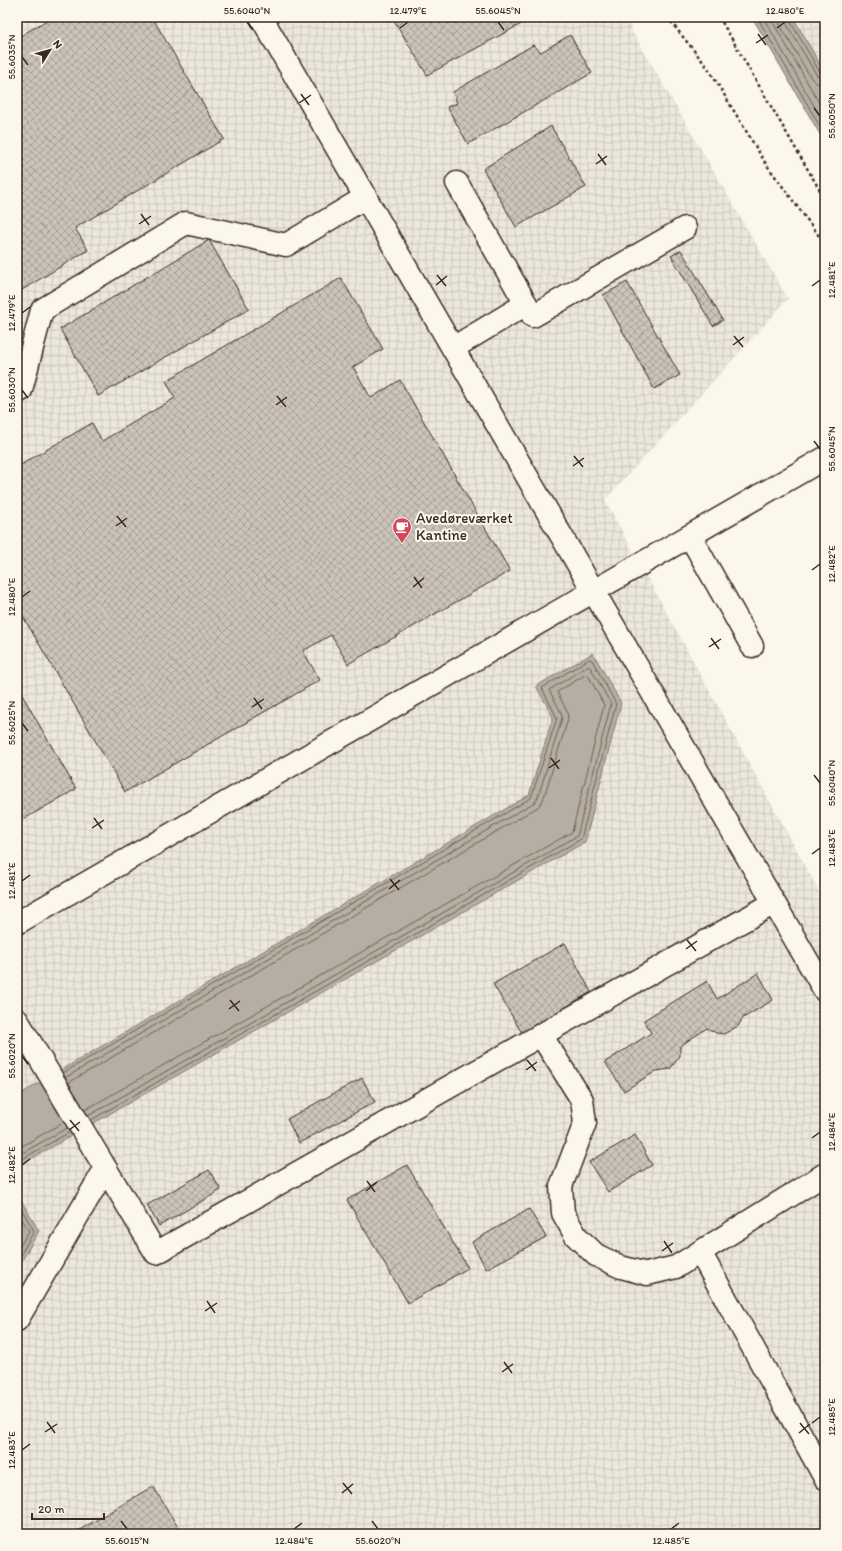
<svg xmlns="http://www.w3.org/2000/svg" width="842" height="1551" viewBox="0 0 842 1551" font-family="Itim,sans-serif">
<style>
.industrial{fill:url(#industrial-grid)}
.water{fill:#b6aea2;stroke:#85796d}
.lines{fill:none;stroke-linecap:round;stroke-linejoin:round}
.shore{stroke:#6c5f53;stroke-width:1}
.building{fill:url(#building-cross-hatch);stroke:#3b2a1e}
.minor-casing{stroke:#3b2a1e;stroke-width:25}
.path{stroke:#3b2a1e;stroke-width:2.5;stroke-dasharray:3 3;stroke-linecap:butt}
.minor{stroke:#fbf7ec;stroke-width:22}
.ticks{fill:none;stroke:#3b2a1e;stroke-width:1.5}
.labels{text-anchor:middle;stroke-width:4;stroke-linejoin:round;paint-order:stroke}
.poi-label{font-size:15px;fill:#3b2a1e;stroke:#fbf7ec;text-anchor:start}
.neatline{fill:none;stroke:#3b2a1e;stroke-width:1.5}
.ticks-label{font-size:10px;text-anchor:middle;fill:#3b2a1e}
</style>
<defs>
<pattern id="industrial-grid" width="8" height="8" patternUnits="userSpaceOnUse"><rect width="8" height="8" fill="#ede8dd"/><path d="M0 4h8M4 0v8" fill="none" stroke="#ccc7bd"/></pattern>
<pattern id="building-cross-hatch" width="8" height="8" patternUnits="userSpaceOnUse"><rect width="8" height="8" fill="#ccc4b9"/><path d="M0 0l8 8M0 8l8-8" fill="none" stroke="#a79f96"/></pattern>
</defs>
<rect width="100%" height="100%" fill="#fbf7ec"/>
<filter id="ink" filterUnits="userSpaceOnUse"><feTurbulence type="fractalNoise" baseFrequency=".025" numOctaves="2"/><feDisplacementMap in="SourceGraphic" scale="8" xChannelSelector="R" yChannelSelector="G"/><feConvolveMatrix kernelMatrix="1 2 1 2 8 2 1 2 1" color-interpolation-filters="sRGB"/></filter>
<g filter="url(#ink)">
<g class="industrial">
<path d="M17,17H624L788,299L605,500L825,902V1534H17V1269L39,1231L17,1193V1167L585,842L621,703L536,686L553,717L529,795L17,1096Z"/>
<path d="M762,17H825V125Z"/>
</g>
<g class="water">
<path d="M752,17H793L825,73V143Z"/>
<path d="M593,653L621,703L585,842L17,1167V1096L529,795L553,717L536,686Z"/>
<path d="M17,1193L39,1231L17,1269Z"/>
</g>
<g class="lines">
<g class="shore">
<path d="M757,17L825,135"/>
<path d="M763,17L825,125"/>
<path d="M770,17L825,113"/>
<path d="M779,17L780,25L811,78L816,83L825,85"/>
<path d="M785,17L786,23L816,74L820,78L825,79"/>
<path d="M790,17V21L820,72L825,74"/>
<path d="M63,1073L531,798L557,718L542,688L589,659L592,660L616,704L581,839L91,1120"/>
<path d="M65,1078L535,802L538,797L562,718L561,712L549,690L588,666L590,667L611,704L577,836L88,1116"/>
<path d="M68,1083L538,807L543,800L568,719L567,711L557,692L585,675H588L604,705L572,832L85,1110"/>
<path d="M17,1149L64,1122"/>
<path d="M17,1156L67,1128"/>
<path d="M17,1162L70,1132"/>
<path d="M17,1201L34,1231L17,1261"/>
<path d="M17,1211L29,1231L17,1251"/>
</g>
</g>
<g class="building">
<path d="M52,17H152L224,139L75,228L88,250L17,293V38Z"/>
<path d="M392,17H534L427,75Z"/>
<path d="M570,35L592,73L468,144L447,107L457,103L453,92L533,45L541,52Z"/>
<path d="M551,126L586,187L516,227L483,169Z"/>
<path d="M209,240L249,309L98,396L60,329Z"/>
<path d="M681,250L723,320L713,326L671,256Z"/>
<path d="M341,278L383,349L353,367L371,398L400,380L510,571L348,664L331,635L303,651L320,680L125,792L17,606V467L92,423L102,441L175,398L166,381Z"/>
<path d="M627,282L680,375L654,389L603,295Z"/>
<path d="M17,686L76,789L17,823Z"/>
<path d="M565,943L591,992L522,1033L493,984Z"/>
<path d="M758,973L773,1000L743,1018L738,1026L724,1034L716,1033L707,1028L680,1046V1056L670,1069L656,1071L624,1091L605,1062L651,1033L644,1020L707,981L717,999Z"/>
<path d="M362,1078L375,1102L299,1143L287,1119Z"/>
<path d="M635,1135L652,1165L608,1192L589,1162Z"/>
<path d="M407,1165L468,1268L408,1303L347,1200Z"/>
<path d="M209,1170L221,1190L159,1226L147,1205Z"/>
<path d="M529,1209L546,1237L486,1269L472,1242Z"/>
<path d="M153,1486L182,1534H73Z"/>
</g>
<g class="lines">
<g class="minor-casing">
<g id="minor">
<path d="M261,17L825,991"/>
<path d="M457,183L526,304"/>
<path d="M453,348L526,304L533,316L685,228"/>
<path d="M17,392L21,390L42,310L186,223L286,245L366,197"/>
<path d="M690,536L752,646"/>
<path d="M17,923L825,458"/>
<path d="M17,1020L156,1253L774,903"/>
<path d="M541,1035L582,1100L585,1123L561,1186L563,1213L576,1236L596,1255L621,1267L647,1274L676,1267L825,1174"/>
<path d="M700,1252L825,1478"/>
<path d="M17,1320L105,1169"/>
</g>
</g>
<g class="path">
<path d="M667,17L708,68L766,164L825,244"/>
<path d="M719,17L825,199"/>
</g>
<use href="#minor" class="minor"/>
</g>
</g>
<path class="ticks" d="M247,22L253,30M498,22L504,30M400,28L408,22M777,28L785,22M758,34L766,45M756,43L768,35M22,57L28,65M301,94L309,105M299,103L311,95M814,108L820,116M598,154L606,165M596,164L607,156M141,214L149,225M139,224L151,216M437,275L446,286M436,285L447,276M812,286L820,280M22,313L30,307M734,336L743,347M733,345L744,337M22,390L28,398M277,396L286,407M276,405L287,397M814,441L820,449M574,456L583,467M573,466L584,458M117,516L126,527M116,526L127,518M812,570L820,564M414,577L422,588M413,587L424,578M22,597L30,591M711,638L719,649M709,647L721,639M254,698L262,709M252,707L264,699M22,723L28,731M551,758L559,769M549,768L560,760M814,775L820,783M94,818L102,829M92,828L104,820M812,854L820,848M390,879L399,890M22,881L30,875M389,889L400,880M687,940L696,951M686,949L697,941M230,1000L239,1011M229,1009L240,1001M22,1056L28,1064M527,1060L536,1071M526,1070L537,1062M70,1120L79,1131M69,1130L80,1122M812,1138L820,1132M22,1165L30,1159M367,1181L375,1192M366,1191L377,1182M664,1241L672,1253M662,1251L673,1243M207,1301L215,1313M205,1311L217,1303M504,1362L512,1373M502,1372L513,1364M47,1422L55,1433M800,1423L809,1434M812,1423L820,1417M45,1432L57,1424M799,1433L810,1424M22,1450L30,1444M343,1483L352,1494M342,1493L353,1484M121,1521L127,1529M372,1521L378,1529M294,1529L302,1523M671,1529L679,1523"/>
<defs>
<g id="cafe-pin" transform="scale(1)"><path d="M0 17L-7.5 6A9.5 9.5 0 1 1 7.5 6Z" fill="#d1495b" stroke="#fbf7ec"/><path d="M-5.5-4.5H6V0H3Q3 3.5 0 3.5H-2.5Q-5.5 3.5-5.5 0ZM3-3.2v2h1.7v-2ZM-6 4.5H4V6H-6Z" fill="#fff"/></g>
</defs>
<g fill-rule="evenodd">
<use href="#cafe-pin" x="402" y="527"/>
</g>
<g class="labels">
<g class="poi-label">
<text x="416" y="523">Avedøreværket<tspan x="416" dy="17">Kantine</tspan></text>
</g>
</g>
<rect width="842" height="1551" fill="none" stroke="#fbf7ec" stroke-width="44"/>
<g transform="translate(50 50) rotate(53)" stroke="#fbf7ec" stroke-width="3" paint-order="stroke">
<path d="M0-3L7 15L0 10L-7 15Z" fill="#3b2a1e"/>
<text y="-6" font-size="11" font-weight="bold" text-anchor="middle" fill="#3b2a1e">N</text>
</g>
<path d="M32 1513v6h72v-6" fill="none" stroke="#3b2a1e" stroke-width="2"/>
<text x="38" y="1513" font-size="12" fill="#3b2a1e" stroke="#fbf7ec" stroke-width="3" paint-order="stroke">20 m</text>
<rect x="22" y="22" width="798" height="1507" class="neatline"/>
<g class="ticks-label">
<text x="247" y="14">55.6040°N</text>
<text x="408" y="14">12.479°E</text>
<text x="498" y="14">55.6045°N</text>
<text x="785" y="14">12.480°E</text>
<text transform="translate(11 57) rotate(-90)" y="4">55.6035°N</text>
<text transform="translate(831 116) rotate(-90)" y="4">55.6050°N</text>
<text transform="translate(831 280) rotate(-90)" y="4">12.481°E</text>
<text transform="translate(11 313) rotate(-90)" y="4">12.479°E</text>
<text transform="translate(11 390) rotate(-90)" y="4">55.6030°N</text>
<text transform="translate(831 449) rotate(-90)" y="4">55.6045°N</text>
<text transform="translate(831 564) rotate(-90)" y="4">12.482°E</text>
<text transform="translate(11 597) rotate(-90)" y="4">12.480°E</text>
<text transform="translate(11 723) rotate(-90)" y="4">55.6025°N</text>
<text transform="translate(831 783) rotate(-90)" y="4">55.6040°N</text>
<text transform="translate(831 848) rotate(-90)" y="4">12.483°E</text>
<text transform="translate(11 881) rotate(-90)" y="4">12.481°E</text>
<text transform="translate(11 1056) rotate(-90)" y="4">55.6020°N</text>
<text transform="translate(831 1132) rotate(-90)" y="4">12.484°E</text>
<text transform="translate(11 1165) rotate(-90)" y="4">12.482°E</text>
<text transform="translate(831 1417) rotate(-90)" y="4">12.485°E</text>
<text transform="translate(11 1450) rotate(-90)" y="4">12.483°E</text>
<text x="127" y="1544">55.6015°N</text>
<text x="294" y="1544">12.484°E</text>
<text x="378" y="1544">55.6020°N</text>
<text x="671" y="1544">12.485°E</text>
</g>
</svg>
